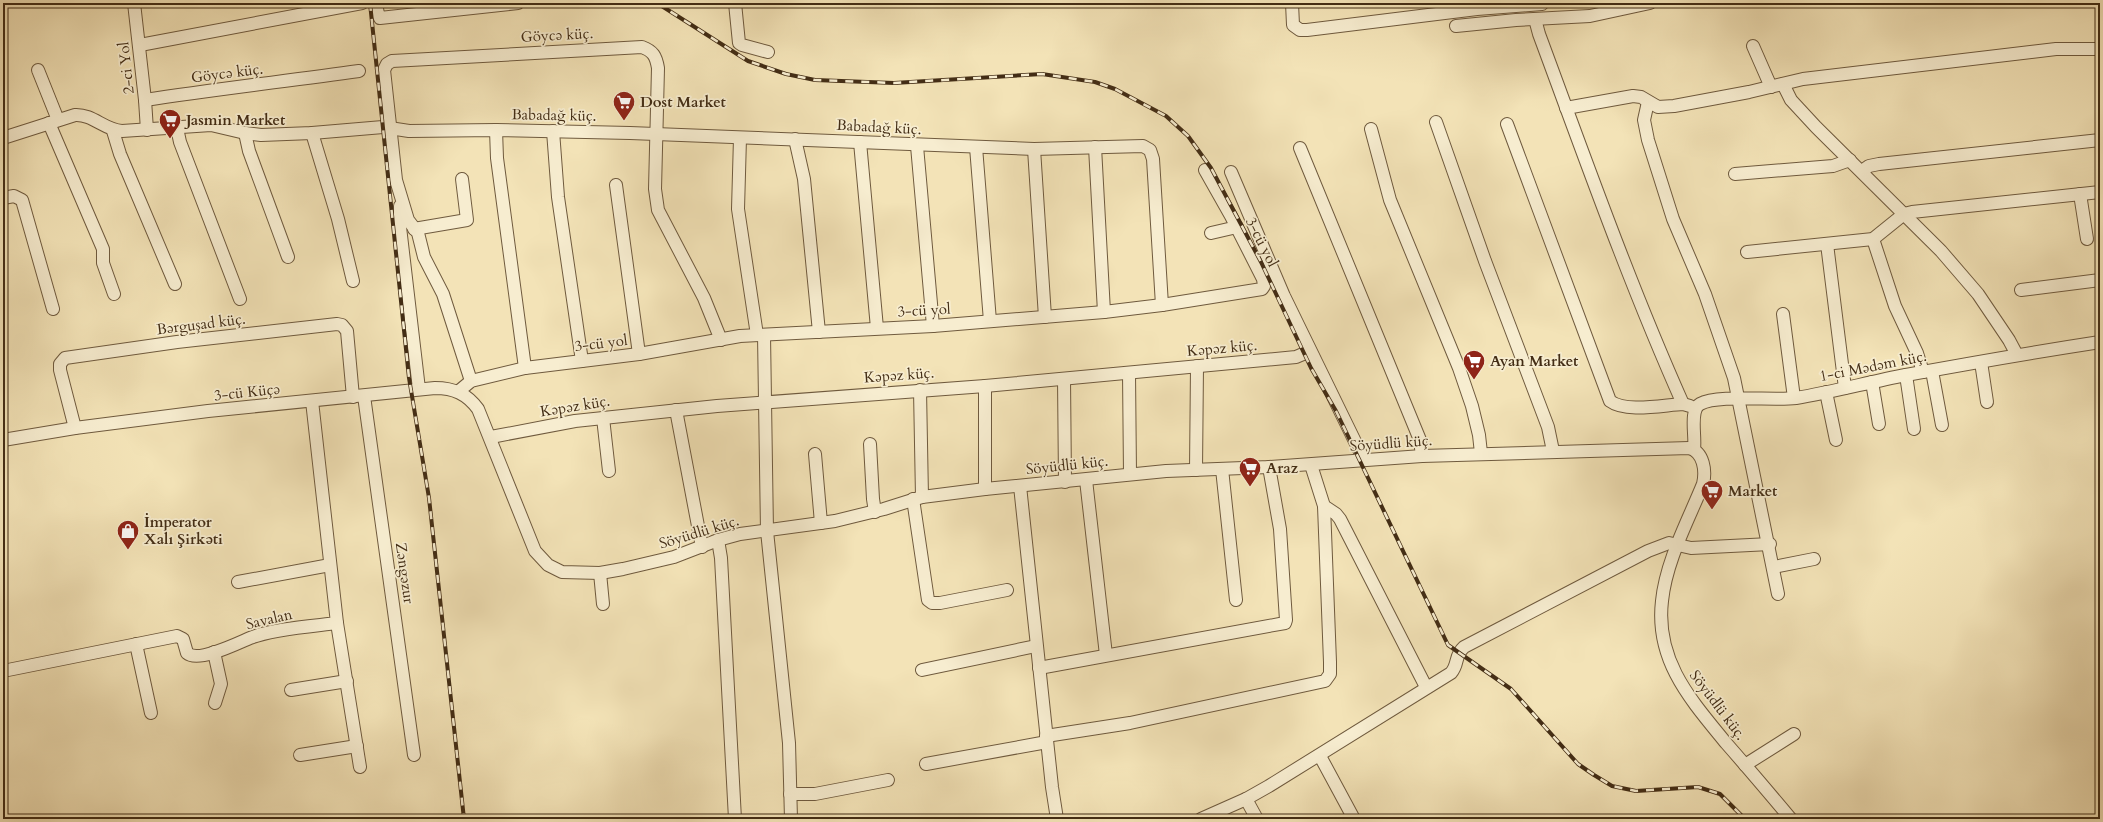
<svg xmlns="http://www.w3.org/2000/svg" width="2103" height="822" viewBox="0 0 2103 822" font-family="Cardo,serif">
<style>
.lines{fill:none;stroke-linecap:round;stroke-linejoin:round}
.minor-casing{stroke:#6f5a3e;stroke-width:14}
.minor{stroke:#f7edd0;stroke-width:12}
.rail-casing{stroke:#432d15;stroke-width:4}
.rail{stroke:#f7edd0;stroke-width:2.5;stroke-dasharray:8;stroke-linecap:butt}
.labels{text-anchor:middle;stroke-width:3.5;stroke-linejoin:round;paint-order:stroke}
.street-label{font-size:15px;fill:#432d15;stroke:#f7edd0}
.poi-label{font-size:15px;font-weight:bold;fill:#432d15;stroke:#f7edd0;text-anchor:start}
</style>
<rect width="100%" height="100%" fill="#f3e3b7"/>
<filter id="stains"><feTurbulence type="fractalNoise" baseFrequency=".005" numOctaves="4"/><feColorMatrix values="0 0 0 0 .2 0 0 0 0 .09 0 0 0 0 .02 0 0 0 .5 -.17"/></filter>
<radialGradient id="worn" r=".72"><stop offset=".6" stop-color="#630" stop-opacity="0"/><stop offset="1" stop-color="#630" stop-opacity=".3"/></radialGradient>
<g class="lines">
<g class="minor-casing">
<g id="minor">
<path d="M134,3L145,100L147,130"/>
<path d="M376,3L378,14L380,18L518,3"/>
<path d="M735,3L739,43L742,45L768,52"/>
<path d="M1292,3L1293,25L1300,30H1307L1477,9L1542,4"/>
<path d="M1535,19L1539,34C1585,158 1629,283 1683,404"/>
<path d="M1456,26L1516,20L1590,16L1650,3"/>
<path d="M140,45L362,3"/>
<path d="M1753,46L1771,87"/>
<path d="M38,70L58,120"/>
<path d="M1783,84L1791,100L1816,127L1941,251L1978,294L2009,340L2017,355"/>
<path d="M145,100C217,89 288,81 359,71"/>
<path d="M1648,102L1644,120L1648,140L1673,219L1705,294L1734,378L1778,594"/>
<path d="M1566,108L1633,96L1641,97L1658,107L1674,106L1749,92L1803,79L2056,49H2100"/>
<path d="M1436,122L1485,261L1548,427L1553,451"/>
<path d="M49,123L103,249V263L114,294"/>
<path d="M1507,124L1610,401C1626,413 1663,405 1683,404L1690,406"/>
<path d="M177,128L180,142L240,299"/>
<path d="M1371,129L1390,200L1459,368L1472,406L1479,435L1481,453"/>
<path d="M496,130L497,158L525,368"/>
<path d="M113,131L120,154L175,284"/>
<path d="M553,131L558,197L582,361"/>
<path d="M245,133L249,151L288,257"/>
<path d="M312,133L338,219L353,281"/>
<path d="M3,138L75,115C93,114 104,130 122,131L211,125L245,133L261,135L312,133L383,127L409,131L496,130L630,133L1034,149L1143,146L1150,150L1153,159L1162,305"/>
<path d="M740,138L738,209L757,335"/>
<path d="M795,139L804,179L819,332"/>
<path d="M860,142L877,328"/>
<path d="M917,146L933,326"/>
<path d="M976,147L990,321"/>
<path d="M1095,147L1104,312"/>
<path d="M1300,148L1420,440L1422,456"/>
<path d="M1034,149L1045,317"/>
<path d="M1862,171L1869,166L1879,164L2100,140"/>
<path d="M1231,172L1284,296L1364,460"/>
<path d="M1735,174L1833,166L1850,160"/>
<path d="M616,185L639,354"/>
<path d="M2080,194L2087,239"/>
<path d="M3,198L14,196L22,200L53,309"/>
<path d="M400,206V227L419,389"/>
<path d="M414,229L467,220L462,179"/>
<path d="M1211,233L1237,227"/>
<path d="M1873,239L1895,306L1917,353L1923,372"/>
<path d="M1827,244L1845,388"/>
<path d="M1747,252L1873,239L1904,214L1912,212L2100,192"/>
<path d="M2021,290L2100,280"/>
<path d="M1783,314L1794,398"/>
<path d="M764,335L767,531L789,743L791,819"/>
<path d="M1981,362L1987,402"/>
<path d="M1932,371L1942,425"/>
<path d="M1129,373L1130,474"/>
<path d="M1906,375L1914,429"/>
<path d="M1064,379L1065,482"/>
<path d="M471,381L443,294L424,257L418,233L408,220L396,180L384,70L387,64L392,61L642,47C653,51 656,56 658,68L655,189L658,210L704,298L721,340"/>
<path d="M1872,382L1879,424"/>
<path d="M985,386V489"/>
<path d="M920,390L922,497"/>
<path d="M459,391L471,381L525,368L639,354L740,336L933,326L1104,312L1162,305L1262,289L1264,286L1263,279L1231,216L1205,170"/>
<path d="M1826,392L1836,440"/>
<path d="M364,396L414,755"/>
<path d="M676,410L702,547"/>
<path d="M603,418L609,471"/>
<path d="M75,428L60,370V364L65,358L177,342L337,324L342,325L347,331L353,397"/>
<path d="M491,437L575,421L717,406L985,386L1296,357L1310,351"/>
<path d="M3,440L75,428L208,411L435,388C454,388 467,394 478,409L535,551L548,565L562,572L600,573L623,569L674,557L718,540L740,534L835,521L884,509L922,497L985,489L1166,471L1269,467L1422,456L1689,448C1704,452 1706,471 1703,484C1688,521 1666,561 1662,601C1655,661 1691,700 1726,743C1748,768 1770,794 1791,819"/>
<path d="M870,444L873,499L875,512"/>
<path d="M1694,449C1696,437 1689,410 1700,404C1718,394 1773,401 1796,398C1833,392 1869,382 1906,375C1971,363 2035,352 2100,342"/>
<path d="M815,454L821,523"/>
<path d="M1311,465L1324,506L1336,514L1340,519L1426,687"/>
<path d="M1222,469L1236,600"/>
<path d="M1196,470L1197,366"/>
<path d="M1086,480L1106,655"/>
<path d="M1020,486L1052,787L1057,819"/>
<path d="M913,499L928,600L932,603H940L1007,590"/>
<path d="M718,540L721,558L735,819"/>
<path d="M1774,567L1814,559"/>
<path d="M600,573L603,604"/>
<path d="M238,582L330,565"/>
<path d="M337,623L360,767"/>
<path d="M136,644L151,713"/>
<path d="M214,652L221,684L215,703"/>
<path d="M1039,668L1285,623L1286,620L1280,529L1269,467"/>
<path d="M922,670L1036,646"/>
<path d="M3,671L177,636L183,639L187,653C198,663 238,643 250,638C271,629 314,626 337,623L312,401"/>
<path d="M291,690L347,681"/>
<path d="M1046,736L1130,723L1325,681L1330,674V662L1324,506"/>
<path d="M300,755L357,746"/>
<path d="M1320,756L1354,819"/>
<path d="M926,764L1047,742"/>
<path d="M1745,765L1794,734"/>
<path d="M790,794H815L888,780"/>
<path d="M1246,799L1257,819"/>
<path d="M1201,819L1246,799L1269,786L1451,673C1459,664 1454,656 1464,647L1648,551L1669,543L1691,548L1770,544"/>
</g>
</g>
<use href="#minor" class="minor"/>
<g class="rail-casing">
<g id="rail">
<path d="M370,3L409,378L429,498L464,819"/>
<path d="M657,3L748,61L786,74L815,80L894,83L1042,74L1095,82L1115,89L1166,116L1188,136L1211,168L1261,262L1311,368L1336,411L1448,645L1511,689L1578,764L1594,775L1612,786L1636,791L1698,787L1720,794L1745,819"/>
</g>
</g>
<use href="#rail" class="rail"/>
</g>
<defs>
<g id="supermarket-pin" transform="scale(1.15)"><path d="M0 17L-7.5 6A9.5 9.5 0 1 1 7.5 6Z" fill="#8f2418" stroke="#f7edd0"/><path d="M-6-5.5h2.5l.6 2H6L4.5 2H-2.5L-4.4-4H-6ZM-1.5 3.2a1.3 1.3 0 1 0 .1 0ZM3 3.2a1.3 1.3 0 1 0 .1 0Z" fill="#fff"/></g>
<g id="shop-pin" transform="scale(1.15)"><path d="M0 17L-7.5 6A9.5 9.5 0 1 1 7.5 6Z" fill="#8f2418" stroke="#f7edd0"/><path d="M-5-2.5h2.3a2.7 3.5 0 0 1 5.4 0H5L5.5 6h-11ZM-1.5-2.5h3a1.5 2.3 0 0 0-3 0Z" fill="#fff"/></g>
</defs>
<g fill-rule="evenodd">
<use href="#supermarket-pin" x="624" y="102"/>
<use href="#supermarket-pin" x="170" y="120"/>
<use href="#supermarket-pin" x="1474" y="361"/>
<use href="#supermarket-pin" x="1250" y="468"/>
<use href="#supermarket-pin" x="1712" y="491"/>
<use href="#shop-pin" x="128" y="531"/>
</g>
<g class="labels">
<g class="street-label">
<text transform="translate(557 35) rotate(-3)" y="5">Göycə küç.</text>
<text transform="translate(126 68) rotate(-96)" y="5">2-ci Yol</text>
<text transform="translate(227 73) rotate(-7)" y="5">Göycə küç.</text>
<text transform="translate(554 115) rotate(1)" y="5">Babadağ küç.</text>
<text transform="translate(879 127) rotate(3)" y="5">Babadağ küç.</text>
<text transform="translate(1262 242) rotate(63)" y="5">3-cü yol</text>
<text transform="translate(924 310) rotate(-3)" y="5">3-cü yol</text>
<text transform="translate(201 324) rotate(-7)" y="5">Bərguşad küç.</text>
<text transform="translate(601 343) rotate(-7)" y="5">3-cü yol</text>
<text transform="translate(1222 348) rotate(-5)" y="5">Kəpəz küç.</text>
<text transform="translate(1873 366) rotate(-11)" y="5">1-ci Mədəm küç.</text>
<text transform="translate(899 375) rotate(-4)" y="5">Kəpəz küç.</text>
<text transform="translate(247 392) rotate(-6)" y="5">3-cü Küçə</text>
<text transform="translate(575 406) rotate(-9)" y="5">Kəpəz küç.</text>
<text transform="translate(1391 443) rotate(-4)" y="5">Söyüdlü küç.</text>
<text transform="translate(1067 465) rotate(-6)" y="5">Söyüdlü küç.</text>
<text transform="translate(699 532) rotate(-17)" y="5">Söyüdlü küç.</text>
<text transform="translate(405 573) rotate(82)" y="5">Zəngəzur</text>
<text transform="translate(269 619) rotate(-13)" y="5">Savalan</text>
<text transform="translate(1718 705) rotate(53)" y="5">Söyüdlü küç.</text>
</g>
<g class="poi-label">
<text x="640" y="107">Dost Market</text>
<text x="186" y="125">Jasmin Market</text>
<text x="1490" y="366">Ayan Market</text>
<text x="1266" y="473">Araz</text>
<text x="1728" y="496">Market</text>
<text x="144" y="527">İmperator<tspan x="144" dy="17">Xalı Şirkəti</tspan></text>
</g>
</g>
<rect width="2103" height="822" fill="none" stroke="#f3e3b7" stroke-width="16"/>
<rect x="4" y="4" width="2095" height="814" fill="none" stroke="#432d15" stroke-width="2"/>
<rect x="8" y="8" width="2087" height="806" fill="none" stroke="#432d15"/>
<rect width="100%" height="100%" filter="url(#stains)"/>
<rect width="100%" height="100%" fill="url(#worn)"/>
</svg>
